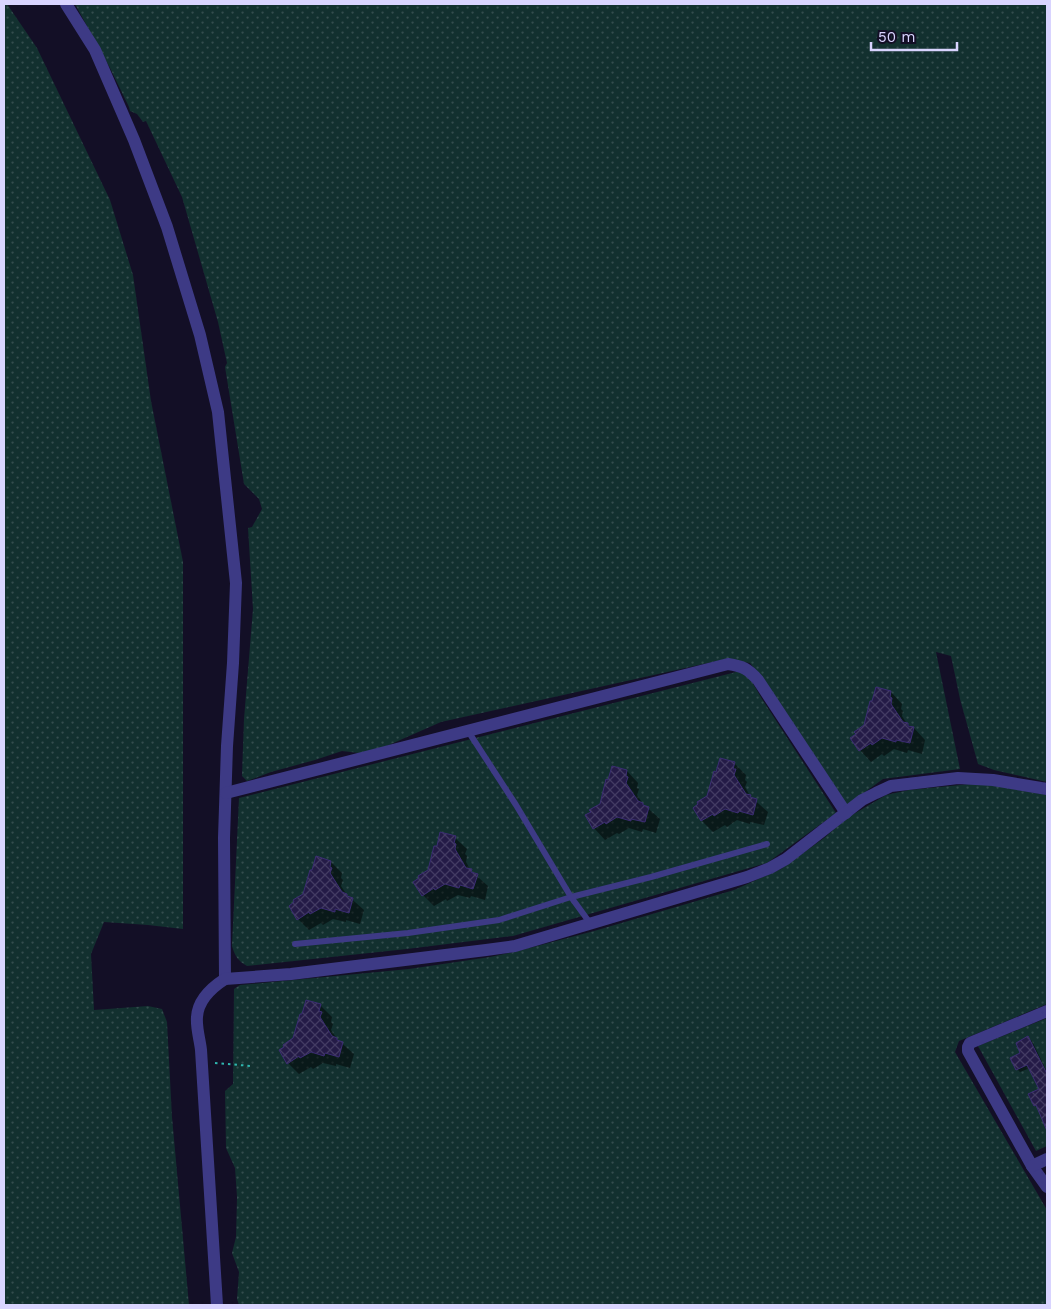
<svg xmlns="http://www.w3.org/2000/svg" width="1051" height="1309" viewBox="0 0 1051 1309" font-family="'Work Sans',sans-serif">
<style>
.green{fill:url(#green-dots)}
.shadow{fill:#0007}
.building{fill:url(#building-cross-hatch);stroke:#3b2d73}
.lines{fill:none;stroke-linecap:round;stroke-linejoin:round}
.path{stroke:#2fb8b0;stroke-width:2;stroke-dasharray:2.5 4;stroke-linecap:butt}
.service{stroke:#3d3a85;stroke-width:6}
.minor{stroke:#3d3a85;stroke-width:12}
</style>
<defs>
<pattern id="green-dots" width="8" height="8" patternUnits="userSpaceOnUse" patternTransform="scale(1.25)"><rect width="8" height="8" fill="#12302f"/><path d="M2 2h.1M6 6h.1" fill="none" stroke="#344d4e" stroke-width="1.8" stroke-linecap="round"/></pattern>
<pattern id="building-cross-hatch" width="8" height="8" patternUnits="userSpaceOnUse" patternTransform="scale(1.25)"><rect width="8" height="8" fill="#241b47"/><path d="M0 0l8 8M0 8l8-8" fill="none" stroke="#433b63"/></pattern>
</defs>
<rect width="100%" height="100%" fill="#130f26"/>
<g class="green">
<path d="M4,4H7L37,48L110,200L133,275L151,401L183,562V929L148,925L104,922L91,954L94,1010L148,1006L162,1009L167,1022L172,1117L189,1305H4Z"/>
<path d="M75,4H1047V782L994,770L978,764L960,699L951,656L936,652L960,769L883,779L847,805L773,693L750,663L726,659L441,722L373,752L359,753L342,751L315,760L271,772L247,781L242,776L244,719L253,609L248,528L252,527L262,509L259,499L244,484L225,367L227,363L218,322L182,197L146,121L143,122L137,114L130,111L129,107L110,68Z"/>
<path d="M740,671L748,675L762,699L836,813L767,863L513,936L407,949L247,966C238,961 235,956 232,946L239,798Z"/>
<path d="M970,784L991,785L1047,795V1004L959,1041L955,1052L1047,1210V1305H239L237,1299L239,1272L232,1253L236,1237L237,1197L235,1168L226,1148L225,1091L233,1084L234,989L240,985L409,969L490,957L518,951L594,931L734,890L781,869L824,838L847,818L886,795L909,790Z"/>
<path d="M1047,1018V1146L1036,1151L978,1046Z"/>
</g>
<g class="shadow">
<path d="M891,692L902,704L901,709L903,711L902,716L907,724L914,728L925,740L922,754L908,750L907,753L894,749L884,756L882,754L871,762L860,750L865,726Z"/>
<path d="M734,763L746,775L745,780L747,782L745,787L750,796L768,812L764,825L750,822V824L737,820L727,827L725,825L713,832L702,821L694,808L708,797Z"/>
<path d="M627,771L638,783L637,788L639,789L637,795L643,804L660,819L656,833L643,829L642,832L629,828L619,834L617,833L605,840L594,828L601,804Z"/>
<path d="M455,838L467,849L465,854L467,856L466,862L471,871L488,886L485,900L471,896L470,898L458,895L447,901L446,899L434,906L423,895L429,871Z"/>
<path d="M331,862L342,873L341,878L343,880L341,886L347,895L364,910L360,924L346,920V922L333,919L323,925L321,923L309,930L298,919L304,895Z"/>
<path d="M307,1002L321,1006L332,1017L331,1022L333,1024L331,1030L337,1039L354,1054L350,1068L336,1064V1066L323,1063L313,1069L311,1067L299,1074L288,1063L294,1039Z"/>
<path d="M1028,1038L1032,1041L1047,1072V1125L1039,1109L1035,1105L1040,1090L1030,1068L1020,1072L1017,1069Z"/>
</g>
<g class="building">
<path d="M876,687L891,691L890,697L892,698L891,704L903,722L908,723V726L914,727L910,743L896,740V742L882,738L872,745L871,743L859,751L850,738L856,734L854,732L864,725L870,701H872Z"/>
<path d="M720,758L735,762L733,769H736L734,775L746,794L751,795L750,797L757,799L753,815L739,811L738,813L725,809L714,816L713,814L701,821L693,808L698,804L697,802L707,796L714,771L716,772Z"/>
<path d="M612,766L627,770L626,776L628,777L626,783L638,801L643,803V805L649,807L645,822L631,819V821L617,817L606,824L605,822L593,829L585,815L591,812L589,810L600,804L606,779L608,780Z"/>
<path d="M440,832L456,836L454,843L456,844L455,849L466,868L472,869L471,872L478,874L473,889L460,885L459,888L445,884L435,890L434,888L422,896L413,882L419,878L418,876L428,870L434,846H437Z"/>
<path d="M316,856L331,861L330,867L332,868L330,873L342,892L347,894V896L353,898L349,913L335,909V912L321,908L310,914L309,912L297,920L289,906L294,902L293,900L303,894L310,870H312Z"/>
<path d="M306,1000L321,1004L319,1011L322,1012L320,1017L332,1036L337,1038V1040L343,1042L339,1057L325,1053L324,1056L311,1052L300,1058L299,1056L287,1064L279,1050L284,1047L283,1045L293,1038L300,1014H302Z"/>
<path d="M1028,1036L1047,1074V1131L1036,1105L1034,1106L1028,1094L1039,1089L1027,1065L1016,1070L1010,1058L1020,1053L1016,1043Z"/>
</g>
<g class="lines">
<path class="path" d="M215,1063L251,1066"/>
<g class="service">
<path d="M468,731L516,805L571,897L590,923"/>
<path d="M295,944L408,933L499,920L571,897L651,877L767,844"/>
</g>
<g class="minor">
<path d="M66,4L95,50L134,140L167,227L200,335L218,412L236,583L233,663L227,746L224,838L225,979C211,988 198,1000 197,1017C196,1028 200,1040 201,1050L217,1305"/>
<path d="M226,793L728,664C743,666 748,669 758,680L846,813"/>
<path d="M225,979L291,974L486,950L515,946L747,877L770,868L786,859L862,800L876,793L891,786L958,778L993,780L1047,789"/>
<path d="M1047,1011L970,1043L968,1047V1051L1032,1166L1047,1187"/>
<path d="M1032,1166L1047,1159"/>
</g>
</g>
<rect width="1051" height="1309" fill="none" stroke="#d9d4ff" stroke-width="10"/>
<path d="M871 42v8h86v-8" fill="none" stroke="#d9d4ff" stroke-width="2.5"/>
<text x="878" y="42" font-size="15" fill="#d9d4ff" stroke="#130f26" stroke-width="4" paint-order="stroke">50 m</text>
</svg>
